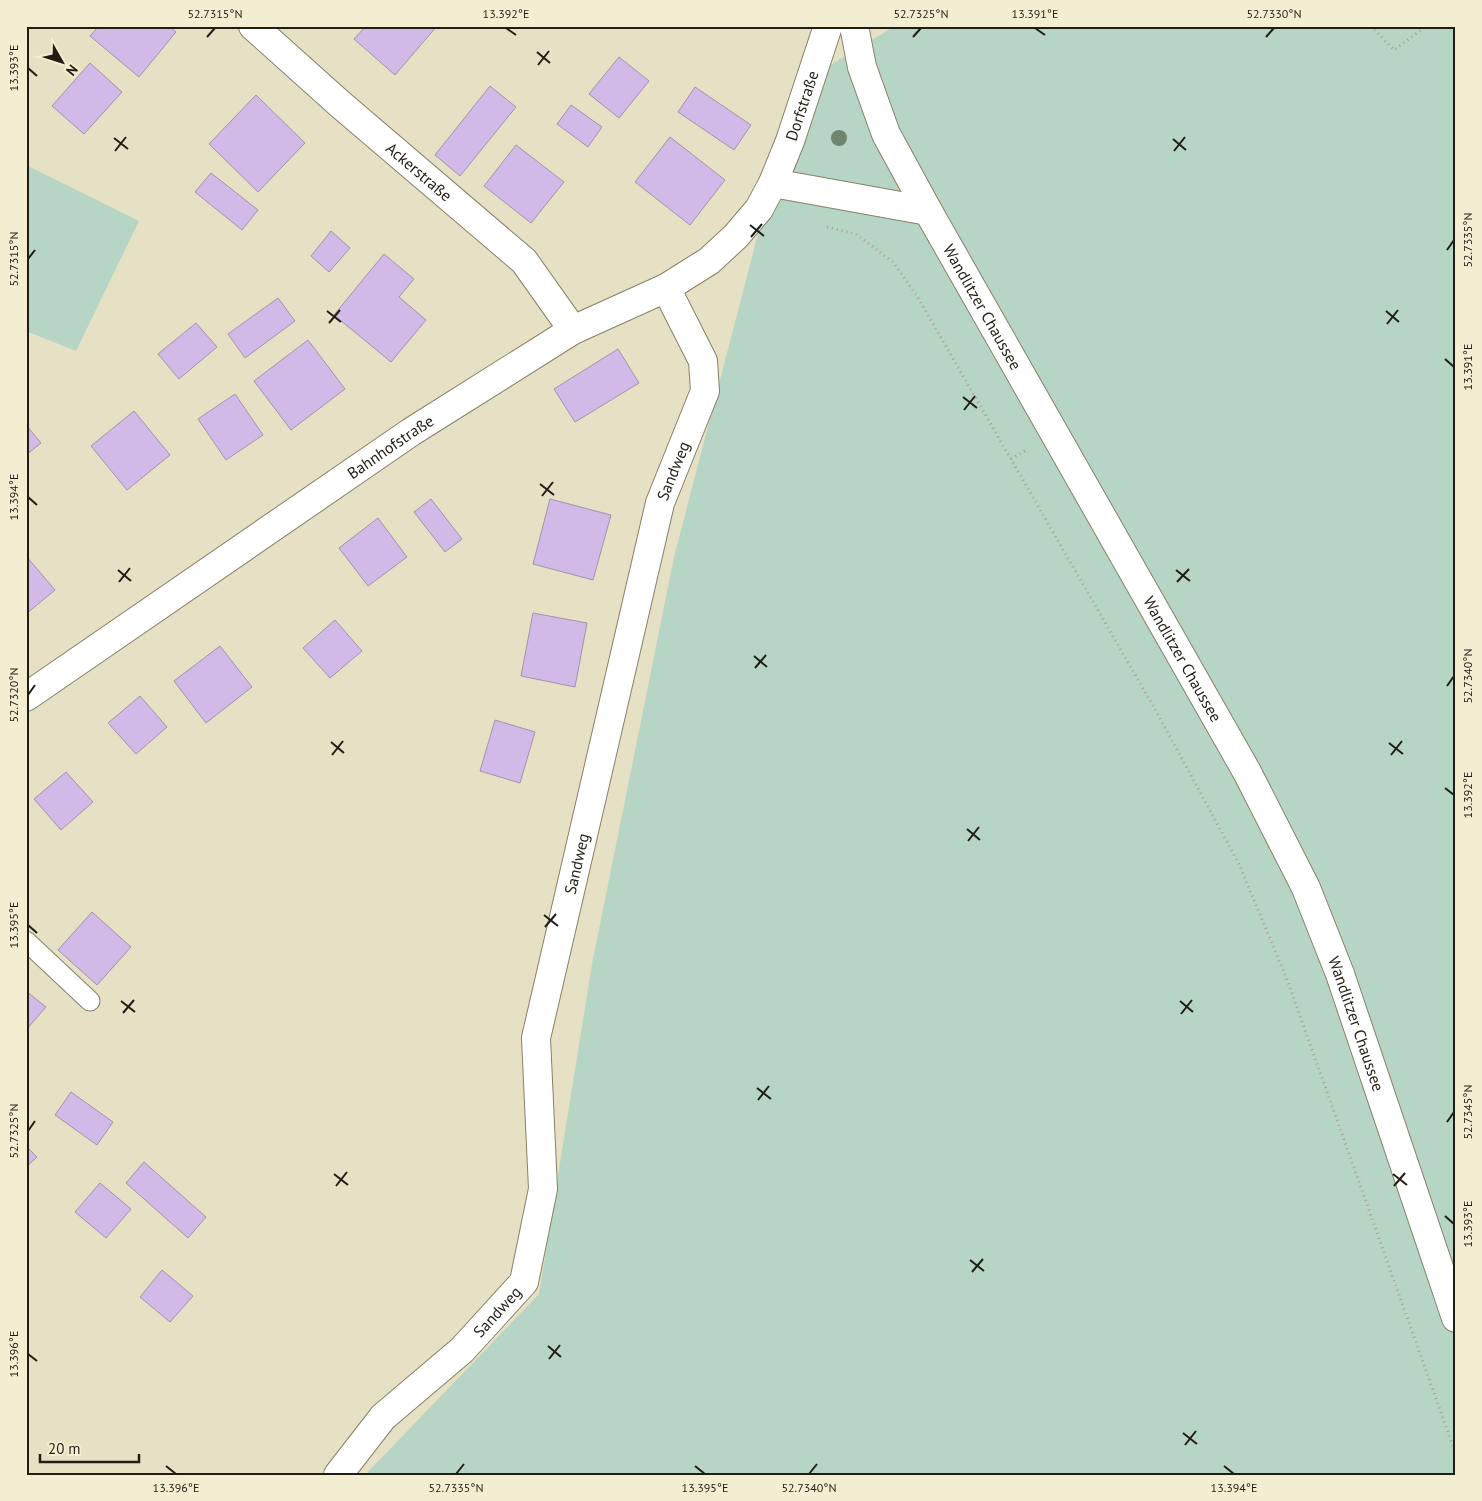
<svg xmlns="http://www.w3.org/2000/svg" width="1482" height="1501" viewBox="0 0 1482 1501" font-family="'PT Sans',sans-serif">
<style>
.green{fill:#b6d5c4}
.building{fill:#d2bae8;stroke:#a093ac}
.lines{fill:none;stroke-linecap:round;stroke-linejoin:round}
.lane-casing{stroke:#868167;stroke-width:21}
.street-casing{stroke:#868167;stroke-width:30}
.secondary-casing{stroke:#868167;stroke-width:30}
.path{stroke:#a6a28b;stroke-width:3;stroke-dasharray:1 4;stroke-linecap:butt}
.lane{stroke:#fff;stroke-width:19}
.street{stroke:#fff;stroke-width:28}
.secondary{stroke:#fff;stroke-width:28}
.tree{fill:#6f856d}
.ticks{fill:none;stroke:#201e14;stroke-width:2}
.labels{text-anchor:middle;stroke-width:4;stroke-linejoin:round;paint-order:stroke}
.street-label{font-size:16px;fill:#201e14;stroke:#f3eed1}
.neatline{fill:none;stroke:#201e14;stroke-width:2}
.ticks-label{font-size:12px;text-anchor:middle;fill:#201e14}
</style>
<rect width="100%" height="100%" fill="#e6e1c4"/>
<g class="green">
<path d="M895,26H1456V1475H365L539,1294L592,964L674,557L760,226L822,70Z"/>
<path d="M26,165L139,221L76,351L26,331Z"/>
</g>
<g class="building">
<path d="M99,26H169L176,32L139,77L90,36Z"/>
<path d="M366,26H437L395,75L354,39Z"/>
<path d="M619,57L649,81L619,118L589,94Z"/>
<path d="M90,63L122,92L84,134L52,106Z"/>
<path d="M490,86L516,107L460,176L435,155Z"/>
<path d="M695,87L751,125L734,150L678,112Z"/>
<path d="M256,95L305,143L258,192L209,144Z"/>
<path d="M571,105L602,127L588,147L557,124Z"/>
<path d="M670,137L725,180L690,225L635,182Z"/>
<path d="M516,145L564,182L531,223L484,186Z"/>
<path d="M211,173L258,210L242,230L195,192Z"/>
<path d="M331,231L350,248L329,272L311,256Z"/>
<path d="M384,254L414,279L399,297L426,320L391,362L334,315Z"/>
<path d="M278,298L295,321L245,358L228,334Z"/>
<path d="M196,323L217,347L179,379L158,354Z"/>
<path d="M308,340L345,389L291,430L254,381Z"/>
<path d="M618,349L639,383L575,422L554,389Z"/>
<path d="M235,394L263,435L226,460L198,419Z"/>
<path d="M134,411L170,455L127,490L91,446Z"/>
<path d="M26,425L41,443L26,455Z"/>
<path d="M431,499L462,539L445,552L414,512Z"/>
<path d="M550,499L611,515L593,580L533,564Z"/>
<path d="M378,518L407,557L368,586L339,548Z"/>
<path d="M26,556L55,590L26,614Z"/>
<path d="M533,613L587,623L575,687L521,676Z"/>
<path d="M335,620L362,651L330,678L303,648Z"/>
<path d="M220,646L252,687L206,723L174,681Z"/>
<path d="M140,696L167,727L136,754L108,723Z"/>
<path d="M495,720L535,732L520,783L480,771Z"/>
<path d="M66,772L93,802L61,830L34,799Z"/>
<path d="M92,912L131,947L97,985L58,950Z"/>
<path d="M26,991L46,1007L26,1030Z"/>
<path d="M71,1092L113,1122L97,1145L55,1115Z"/>
<path d="M26,1146L37,1157L26,1167Z"/>
<path d="M144,1162L206,1217L188,1238L126,1183Z"/>
<path d="M100,1183L131,1209L106,1238L75,1212Z"/>
<path d="M162,1270L193,1296L170,1322L140,1297Z"/>
</g>
<g class="lines">
<g class="lane-casing">
<path id="lane" d="M26,941L90,1001"/>
</g>
<g class="street-casing">
<g id="street">
<path id="s1" d="M253,26L340,104L524,261L573,330"/>
<path d="M773,183L928,211"/>
<path id="s2" d="M26,697L411,432L573,330L666,288L709,261L736,236L759,209L773,183L790,141L828,26"/>
<path id="s3" d="M338,1475L383,1417L462,1350L524,1282L543,1189L536,1038L660,503L705,391L703,361L666,288"/>
</g>
</g>
<g class="secondary-casing">
<g id="secondary">
<path id="s4" d="M854,26L862,67L886,134L928,211L1247,772L1306,888L1340,974L1456,1318"/>
</g>
</g>
<g class="path">
<path d="M1371,26L1394,50L1426,26"/>
<path d="M827,227L856,234L893,262L917,296L1156,711L1239,864L1288,982L1456,1455"/>
<path d="M1011,459L1028,449"/>
</g>
<use href="#lane" class="lane"/>
<use href="#street" class="street"/>
<use href="#secondary" class="secondary"/>
</g>
<circle class="tree" cx="839" cy="138" r="8"/>
<path class="ticks" d="M506,28L516,35M1035,28L1045,35M207,37L215,28M913,37L921,28M1266,37L1274,28M537,52L550,63M538,65L549,51M28,68L37,76M114,138L128,149M1173,139L1186,150M115,151L126,137M1174,151L1185,137M750,225L764,236M751,237L762,224M1447,250L1454,240M28,259L35,250M327,311L341,322M1386,311L1399,322M329,323L340,310M1387,324L1398,310M1445,359L1454,367M963,397L977,408M964,410L975,396M540,484L554,495M542,496L553,482M28,497L37,505M118,570L131,581M1176,570L1190,581M119,582L130,568M1177,582L1189,569M754,656L767,667M755,668L766,655M1447,686L1454,676M28,695L35,685M331,742L344,753M1389,743L1403,754M332,755L343,741M1391,755L1402,741M1445,788L1454,795M967,829L980,840M968,841L979,827M544,915L558,926M28,925L37,933M545,927L556,914M121,1001L135,1012M1180,1001L1193,1012M123,1013L134,1000M1181,1014L1192,1000M757,1088L771,1099M758,1100L769,1086M1447,1122L1454,1112M28,1131L35,1121M334,1174L348,1185M1393,1174L1407,1185M336,1186L347,1172M1394,1186L1405,1173M1445,1216L1454,1224M970,1260L984,1271M972,1272L983,1259M548,1346L561,1357M28,1354L37,1361M549,1359L560,1345M1183,1433L1197,1444M1185,1445L1196,1431M166,1466L176,1474M695,1466L705,1474M1224,1466L1234,1474M456,1474L464,1464M809,1474L817,1464"/>
<g class="labels">
<g class="street-label">
<text dy="6" stroke="none"><textPath href="#s2" startOffset="996">Dorfstraße</textPath></text>
<text dy="6" stroke="none"><textPath href="#s1" startOffset="221">Ackerstraße</textPath></text>
<text dy="6" stroke="none"><textPath href="#s4" startOffset="311">Wandlitzer Chaussee</textPath></text>
<text dy="6" stroke="none"><textPath href="#s2" startOffset="442">Bahnhofstraße</textPath></text>
<text dy="6" stroke="none"><textPath href="#s3" startOffset="1099">Sandweg</textPath></text>
<text dy="6" stroke="none"><textPath href="#s4" startOffset="716">Wandlitzer Chaussee</textPath></text>
<text dy="6" stroke="none"><textPath href="#s3" startOffset="694">Sandweg</textPath></text>
<text dy="6" stroke="none"><textPath href="#s4" startOffset="1121">Wandlitzer Chaussee</textPath></text>
<text dy="6" stroke="none"><textPath href="#s3" startOffset="229">Sandweg</textPath></text>
</g>
</g>
<rect width="1482" height="1501" fill="none" stroke="#f3eed1" stroke-width="55"/>
<g transform="translate(62 62) rotate(129)" stroke="#f3eed1" stroke-width="4" paint-order="stroke">
<path d="M0-4L9 19L0 12L-9 19Z" fill="#201e14"/>
<text y="-8" font-size="14" font-weight="bold" text-anchor="middle" fill="#201e14">N</text>
</g>
<path d="M40 1454v8h99v-8" fill="none" stroke="#201e14" stroke-width="2.5"/>
<text x="48" y="1454" font-size="15" fill="#201e14" stroke="#f3eed1" stroke-width="4" paint-order="stroke">20 m</text>
<rect x="28" y="28" width="1426" height="1446" class="neatline"/>
<g class="ticks-label">
<text x="215" y="18">52.7315°N</text>
<text x="506" y="18">13.392°E</text>
<text x="921" y="18">52.7325°N</text>
<text x="1035" y="18">13.391°E</text>
<text x="1274" y="18">52.7330°N</text>
<text transform="translate(14 68) rotate(-90)" y="4">13.393°E</text>
<text transform="translate(1468 240) rotate(-90)" y="4">52.7335°N</text>
<text transform="translate(14 259) rotate(-90)" y="4">52.7315°N</text>
<text transform="translate(1468 367) rotate(-90)" y="4">13.391°E</text>
<text transform="translate(14 497) rotate(-90)" y="4">13.394°E</text>
<text transform="translate(1468 676) rotate(-90)" y="4">52.7340°N</text>
<text transform="translate(14 695) rotate(-90)" y="4">52.7320°N</text>
<text transform="translate(1468 795) rotate(-90)" y="4">13.392°E</text>
<text transform="translate(14 925) rotate(-90)" y="4">13.395°E</text>
<text transform="translate(1468 1112) rotate(-90)" y="4">52.7345°N</text>
<text transform="translate(14 1131) rotate(-90)" y="4">52.7325°N</text>
<text transform="translate(1468 1224) rotate(-90)" y="4">13.393°E</text>
<text transform="translate(14 1354) rotate(-90)" y="4">13.396°E</text>
<text x="176" y="1492">13.396°E</text>
<text x="456" y="1492">52.7335°N</text>
<text x="705" y="1492">13.395°E</text>
<text x="809" y="1492">52.7340°N</text>
<text x="1234" y="1492">13.394°E</text>
</g>
</svg>
